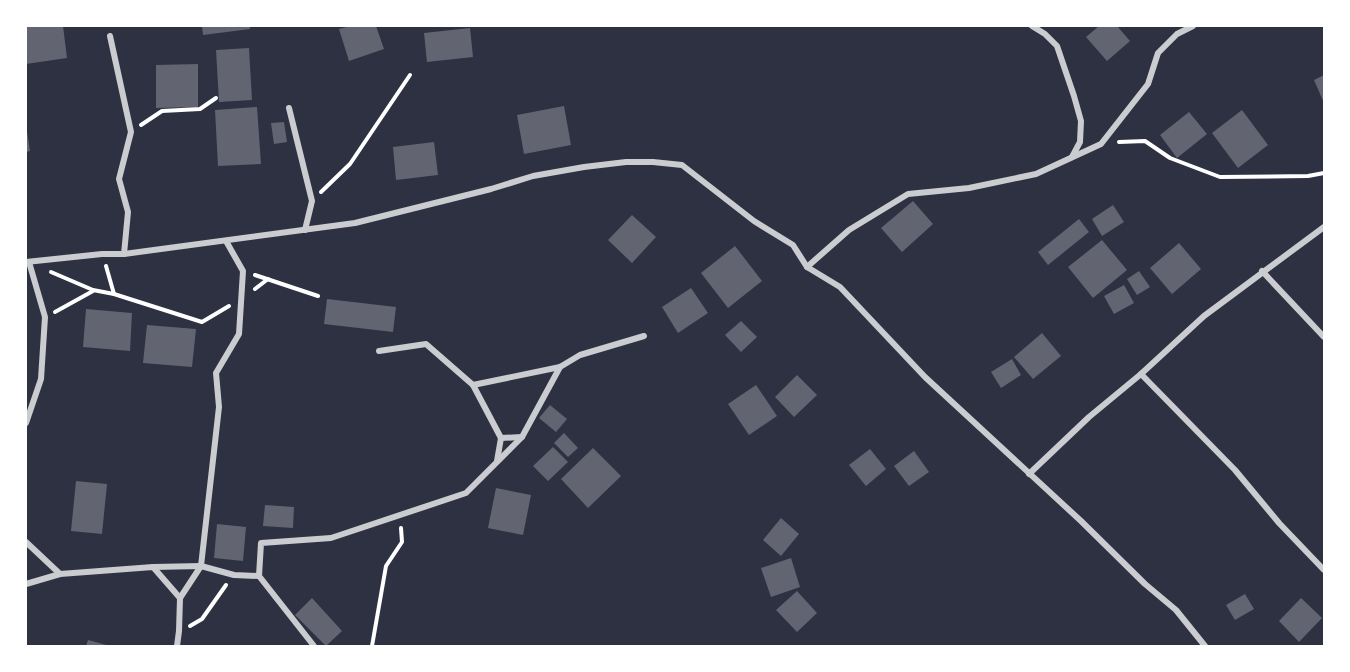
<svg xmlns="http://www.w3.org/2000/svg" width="1350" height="672" viewBox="0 0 1350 672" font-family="Cabin,sans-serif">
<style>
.building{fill:#626471}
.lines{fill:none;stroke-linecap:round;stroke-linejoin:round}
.path{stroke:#fff;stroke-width:4}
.minor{stroke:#caccd0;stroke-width:6}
</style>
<rect width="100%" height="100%" fill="#2d3142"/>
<g class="building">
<path d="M26,26H63L67,58L26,64Z"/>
<path d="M202,26H250V29L203,35Z"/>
<path d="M351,26H376L384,49L349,61L339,29Z"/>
<path d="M1099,26H1117L1130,41L1107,61L1086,37Z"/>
<path d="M470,28L473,57L427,62L424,33Z"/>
<path d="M249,48L252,100L219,102L216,50Z"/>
<path d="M198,64V107L156,108V65Z"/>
<path d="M1324,75V103L1314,80Z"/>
<path d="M564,106L571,145L524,154L517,115Z"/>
<path d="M257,107L261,164L218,166L215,110Z"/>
<path d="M1242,110L1268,145L1238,168L1212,133Z"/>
<path d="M1189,112L1207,134L1177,158L1160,135Z"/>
<path d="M284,122L287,142L274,144L271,123Z"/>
<path d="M27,132L30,151L26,152V133Z"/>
<path d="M434,142L438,175L396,180L393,147Z"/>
<path d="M913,201L933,224L902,252L881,228Z"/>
<path d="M1113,205L1124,222L1102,236L1092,219Z"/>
<path d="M632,215L656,237L632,263L608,240Z"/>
<path d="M1079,219L1089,232L1048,265L1038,252Z"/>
<path d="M1102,240L1127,270L1093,298L1068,267Z"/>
<path d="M1179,243L1201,269L1172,294L1150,268Z"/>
<path d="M735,246L762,281L728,308L701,273Z"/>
<path d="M1139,271L1150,287L1137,295L1127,279Z"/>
<path d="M1124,285L1134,303L1114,314L1104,296Z"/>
<path d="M691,288L708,313L678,333L662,307Z"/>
<path d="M327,299L396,307L393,332L324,324Z"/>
<path d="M86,309L132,313L130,351L83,347Z"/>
<path d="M741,321L757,337L741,352L725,335Z"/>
<path d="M147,325L196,329L192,367L143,363Z"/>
<path d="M1042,333L1061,356L1033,379L1014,357Z"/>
<path d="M1012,359L1021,375L1001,388L991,372Z"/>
<path d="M797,375L817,395L794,417L775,397Z"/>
<path d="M756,385L777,416L749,435L728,404Z"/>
<path d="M550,405L567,419L556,432L539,418Z"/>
<path d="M564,433L578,448L568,457L554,443Z"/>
<path d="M553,447L568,462L548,481L533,466Z"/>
<path d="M593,448L621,476L588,508L561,479Z"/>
<path d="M870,449L886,469L866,486L849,465Z"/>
<path d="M914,451L929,472L909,486L894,466Z"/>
<path d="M76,481L107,484L102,534L71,531Z"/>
<path d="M496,488L531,495L523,535L488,528Z"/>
<path d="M265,505L294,507L293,528L263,526Z"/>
<path d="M781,518L799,534L781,556L763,540Z"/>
<path d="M217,524L246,527L243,561L214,558Z"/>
<path d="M791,558L800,587L771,597L761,568Z"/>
<path d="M797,591L817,613L797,632L776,610Z"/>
<path d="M1245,594L1254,609L1235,620L1226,605Z"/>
<path d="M312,598L342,631L326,646L295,615Z"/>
<path d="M1301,598L1322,618L1299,642L1279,621Z"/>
<path d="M88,640L110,646H86Z"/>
</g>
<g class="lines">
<g class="path">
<path d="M141,125L162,111L200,109L216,98"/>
<path d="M1119,142L1145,141L1170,158L1220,177L1308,176L1324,173"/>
<path d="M321,192L350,164L410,75"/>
<path d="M106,266L114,294"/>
<path d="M51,272L93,290L114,294L202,322L229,306"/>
<path d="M255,275L318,296"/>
<path d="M255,289L268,279"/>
<path d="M55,312L93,291"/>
<path d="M190,626L202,619L226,585"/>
<path d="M372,646L386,566L402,542L401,528"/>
</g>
<g class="minor">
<path d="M1032,26L1045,34L1057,46L1074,96L1081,121L1080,142L1072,157"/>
<path d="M110,36L131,132L119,179L128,212L124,254"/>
<path d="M289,108L312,201L305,230"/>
<path d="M26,262L102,254H124L355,223L491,189L533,176L584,167L626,162H653L682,165L754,221L793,245L807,267L840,287L925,377L1081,521L1145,584L1176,610L1205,646"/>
<path d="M807,267L849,230L908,194L969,188L1036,174L1101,144L1148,84L1158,53L1177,34L1193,26"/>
<path d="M1262,271L1324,337"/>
<path d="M379,351L426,344L473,385L560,367L580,355L644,336"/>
<path d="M1141,374L1235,470L1279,523L1324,570"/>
<path d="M473,385L501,438L522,437"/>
<path d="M26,423L41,379L45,317L29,262"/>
<path d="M497,461L501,438"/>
<path d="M1029,474L1089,417L1141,374L1204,316L1324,227"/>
<path d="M26,542L60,574"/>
<path d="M153,567L201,566L234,575L259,576L314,646"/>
<path d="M259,576L261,543L331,538L466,493L522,437L560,367"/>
<path d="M26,584L60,574L153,567L180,598"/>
<path d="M177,646L179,631L180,598L201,566L219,407L216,373L239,334L243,271L226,241"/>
</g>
</g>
<rect width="1350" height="672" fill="none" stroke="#ffffff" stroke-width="54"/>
</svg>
